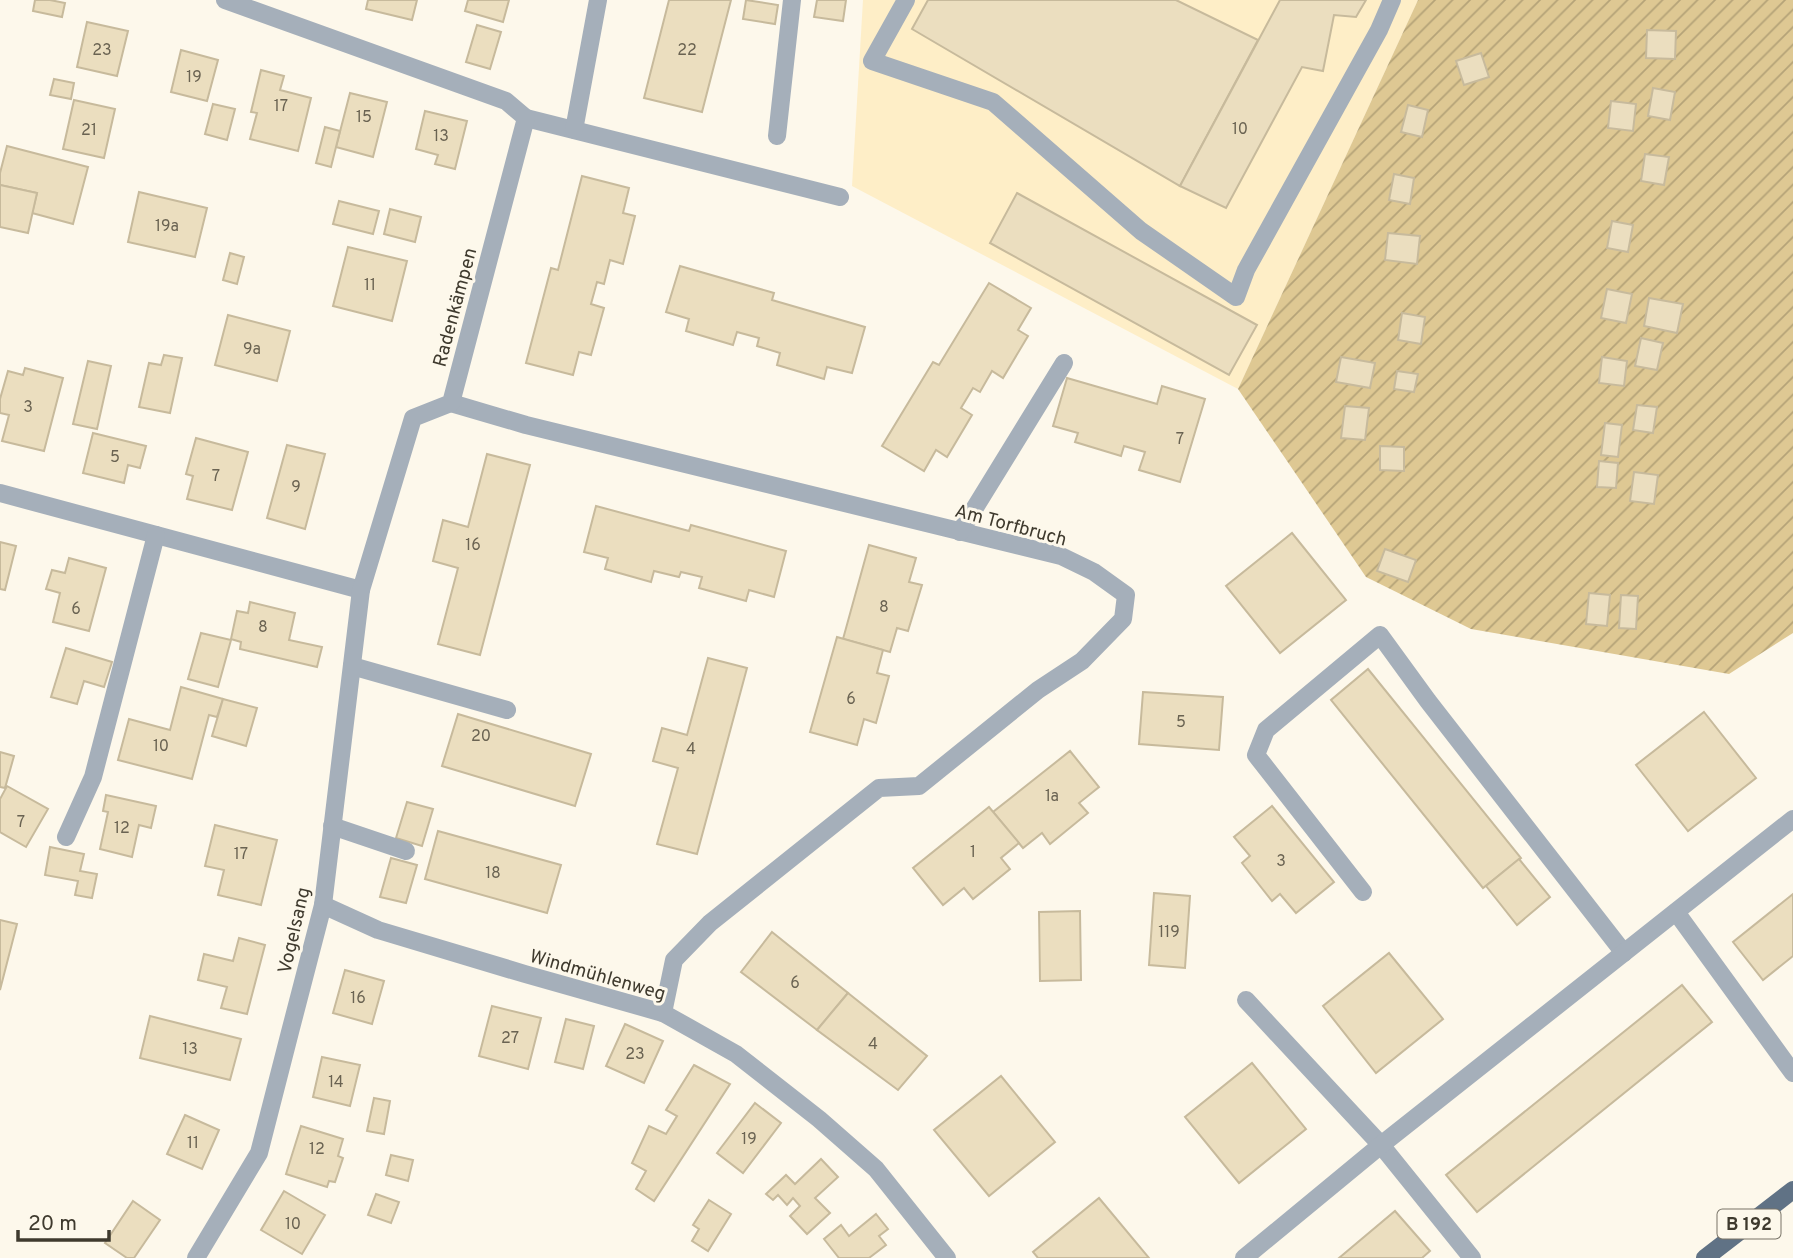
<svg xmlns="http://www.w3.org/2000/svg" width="1793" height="1258" viewBox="0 0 1793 1258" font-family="Overpass,sans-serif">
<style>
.built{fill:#feeec7}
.garden{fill:url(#garden-furrows)}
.building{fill:#ebdebf;stroke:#c7ba9c;stroke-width:2}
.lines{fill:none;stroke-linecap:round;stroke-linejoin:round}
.minor{stroke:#a5afba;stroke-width:18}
.major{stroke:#607285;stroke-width:18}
.labels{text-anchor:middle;stroke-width:6;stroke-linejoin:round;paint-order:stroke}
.number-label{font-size:16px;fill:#6a6352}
.shield{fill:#fdf8eb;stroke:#787367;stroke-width:2}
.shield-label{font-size:18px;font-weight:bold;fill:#3f3a2e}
.street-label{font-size:19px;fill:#3f3a2e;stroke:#fdf8eb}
</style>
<defs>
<pattern id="garden-furrows" width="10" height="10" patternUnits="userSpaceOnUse" patternTransform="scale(1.75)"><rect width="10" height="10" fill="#dec893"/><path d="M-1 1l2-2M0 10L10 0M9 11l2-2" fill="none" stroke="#b5a378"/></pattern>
</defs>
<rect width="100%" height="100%" fill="#fdf8eb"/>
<path class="built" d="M863,0H1418L1238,389L852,186Z"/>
<path class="garden" d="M1418,0H1793V633L1729,674L1471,629L1366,577L1238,389Z"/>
<g class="building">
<path d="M35,0H50L65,3L62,17L33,11Z"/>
<path d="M368,0H417L412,20L366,9Z"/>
<path d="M468,0H509L503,22L465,11Z"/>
<path d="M669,0H731L702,112L644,98Z"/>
<path d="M746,0L778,5L775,24L743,19Z"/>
<path d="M817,0H846L843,21L814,17Z"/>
<path d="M928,0H1176L1258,40L1180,186L912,29Z"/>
<path d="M1280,0H1366L1356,17L1334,15L1323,71L1302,67L1226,208L1180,186Z"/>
<path d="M87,22L128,31L117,76L77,67Z"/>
<path d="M477,25L501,32L490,69L466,62Z"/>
<path d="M1647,30L1676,31L1675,59L1646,58Z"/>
<path d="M181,50L218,60L207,101L171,92Z"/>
<path d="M1481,53L1489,77L1464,85L1456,61Z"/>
<path d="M261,70L284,76L280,90L311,98L298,151L250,139L257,113L251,112Z"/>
<path d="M54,79L74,83L71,99L50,95Z"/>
<path d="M1653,88L1675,92L1670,120L1648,116Z"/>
<path d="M350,93L387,102L373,157L336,147Z"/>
<path d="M74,100L115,109L104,158L63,149Z"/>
<path d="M1611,101L1636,104L1633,131L1608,128Z"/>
<path d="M213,104L235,109L227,140L205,134Z"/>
<path d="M1408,105L1428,110L1422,137L1401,132Z"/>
<path d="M425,111L467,121L455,169L435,164L438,155L416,149Z"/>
<path d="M325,127L340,131L331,167L316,163Z"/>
<path d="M7,146L88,167L73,224L32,213L37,193L0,185V173Z"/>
<path d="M1645,154L1669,157L1664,185L1641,181Z"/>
<path d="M1394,174L1414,178L1410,204L1389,200Z"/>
<path d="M582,176L629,188L623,213L635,216L623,264L610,260L604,284L597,282L591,304L604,308L591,355L579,352L573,375L526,363L551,268L558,270Z"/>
<path d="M0,185L37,193L28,233L0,227Z"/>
<path d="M139,192L207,208L195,257L128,242Z"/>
<path d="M1017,193L1257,325L1229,375L990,243Z"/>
<path d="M339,201L379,211L373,234L333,224Z"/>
<path d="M390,209L421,217L415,242L384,234Z"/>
<path d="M1612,221L1633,225L1628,252L1607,248Z"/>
<path d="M1388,233L1420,236L1417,264L1385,260Z"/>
<path d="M348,247L407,261L392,321L333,306Z"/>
<path d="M230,253L244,257L237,284L223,280Z"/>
<path d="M680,266L774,293L772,300L865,327L852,373L827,367L824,379L777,365L780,353L757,346L759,338L737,332L733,345L686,331L689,319L666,312Z"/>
<path d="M989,283L1031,308L1018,330L1028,336L1003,378L992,371L980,392L973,388L961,408L972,415L947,457L936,450L924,471L882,446L933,362L939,365Z"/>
<path d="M1607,289L1632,294L1626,323L1601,318Z"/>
<path d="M1649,298L1683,304L1677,333L1644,326Z"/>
<path d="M1402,313L1425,317L1421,344L1398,340Z"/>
<path d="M228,315L290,331L277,381L215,365Z"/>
<path d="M1641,338L1663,343L1657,370L1635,366Z"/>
<path d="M164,355L182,358L170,413L139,407L149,363L161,365Z"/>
<path d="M1341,357L1375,363L1370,388L1336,382Z"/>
<path d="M1602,357L1627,361L1624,386L1599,383Z"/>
<path d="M88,361L111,366L97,429L73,424Z"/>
<path d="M25,368L63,378L44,451L2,441L9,415L0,413V399L8,371L23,375Z"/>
<path d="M1397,371L1418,374L1414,392L1394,389Z"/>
<path d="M1067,378L1157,404L1162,386L1205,399L1180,482L1139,470L1145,452L1124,446L1121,456L1075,442L1078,433L1053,426Z"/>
<path d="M1637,405L1657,407L1653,433L1633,430Z"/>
<path d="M1345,406L1369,408L1365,440L1341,438Z"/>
<path d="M1605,423L1622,425L1618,457L1601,455Z"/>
<path d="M93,433L146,446L140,468L128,465L124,483L83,473Z"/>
<path d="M196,438L248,452L232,510L187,499L193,476L186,474Z"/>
<path d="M287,445L325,454L305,529L267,518Z"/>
<path d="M1380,446L1404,447V471L1380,470Z"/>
<path d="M487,454L530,465L480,655L438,644L458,568L433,561L443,520L468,527Z"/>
<path d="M1599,461L1618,463L1616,488L1597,487Z"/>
<path d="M1634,472L1658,475L1654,504L1630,501Z"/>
<path d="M596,506L689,531L691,525L786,551L774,597L749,590L746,601L699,588L702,577L681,572L679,577L654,571L651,582L605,569L608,558L584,552Z"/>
<path d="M1292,533L1346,600L1280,653L1226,586Z"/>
<path d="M0,542L16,546L5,590L0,589Z"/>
<path d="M869,545L916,558L909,582L922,585L908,631L897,628L890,652L843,639Z"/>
<path d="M1385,549L1416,560L1408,582L1377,571Z"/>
<path d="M69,558L106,568L89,631L53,622L60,593L46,589L52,570L65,573Z"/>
<path d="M1589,593L1610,595L1607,626L1586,624Z"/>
<path d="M1621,595L1638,596L1636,629L1619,628Z"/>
<path d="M250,602L295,613L289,640L322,647L317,667L240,649L241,642L231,639L237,611L248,613Z"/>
<path d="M201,633L231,640L218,687L188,679Z"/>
<path d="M837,637L883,650L877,673L889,676L876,723L864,719L857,745L810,732Z"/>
<path d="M66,648L112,662L104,687L84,681L77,704L51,697Z"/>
<path d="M708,658L747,668L697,854L657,844L678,768L653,761L662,728L687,735Z"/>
<path d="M1368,669L1521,858L1483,888L1331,700Z"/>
<path d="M181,687L223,699L217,717L209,715L192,779L118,760L129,719L170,730Z"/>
<path d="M1143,692L1223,697L1219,750L1139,744Z"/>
<path d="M223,699L257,708L246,746L212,736Z"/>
<path d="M1704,712L1756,778L1688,831L1636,765Z"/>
<path d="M458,714L591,754L575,806L442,766Z"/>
<path d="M1070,751L1099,787L1079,803L1088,813L1050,844L1042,833L1023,848L993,812Z"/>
<path d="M0,752L14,756L5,788L0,787Z"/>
<path d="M7,786L48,809L26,847L0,832V799Z"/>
<path d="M106,795L156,806L151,828L139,825L132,857L100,849L108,812L103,811Z"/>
<path d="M407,802L433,809L422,846L396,838Z"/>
<path d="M1272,806L1334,882L1296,913L1280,894L1272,901L1242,863L1250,856L1234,837Z"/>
<path d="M989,807L1019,843L1001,858L1010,869L973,899L964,888L943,905L913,868Z"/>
<path d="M215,825L277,840L261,905L218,895L224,870L205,866Z"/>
<path d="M438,831L561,865L547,913L425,879Z"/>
<path d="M50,847L84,854L80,871L97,874L92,898L75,895L78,881L45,875Z"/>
<path d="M391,858L417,865L406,903L380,897Z"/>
<path d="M1519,859L1550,897L1517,925L1486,886Z"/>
<path d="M1154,893L1190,896L1185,968L1149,965Z"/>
<path d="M1793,894V956L1763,980L1733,942Z"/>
<path d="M1080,911L1081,980L1040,981L1039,912Z"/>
<path d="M0,920L17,924L0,990Z"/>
<path d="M772,932L848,993L817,1030L741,972Z"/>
<path d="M239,938L265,945L247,1014L221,1008L227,987L198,980L204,954L233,961Z"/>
<path d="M1389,953L1443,1019L1376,1073L1323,1006Z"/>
<path d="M345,970L384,981L372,1024L333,1013Z"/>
<path d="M1682,985L1712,1022L1477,1212L1446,1175Z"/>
<path d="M848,993L927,1056L898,1090L817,1030Z"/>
<path d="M492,1006L541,1018L528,1069L479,1056Z"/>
<path d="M150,1016L241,1039L230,1080L140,1058Z"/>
<path d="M566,1019L594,1026L583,1069L555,1062Z"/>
<path d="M625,1024L663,1041L644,1083L606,1066Z"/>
<path d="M322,1057L360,1065L350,1106L313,1097Z"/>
<path d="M1252,1063L1306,1129L1239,1183L1185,1117Z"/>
<path d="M694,1065L730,1084L654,1201L636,1189L646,1171L632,1163L649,1126L666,1134L677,1116L666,1110Z"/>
<path d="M1001,1076L1055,1142L989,1196L934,1130Z"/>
<path d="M374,1098L390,1101L384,1134L367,1131Z"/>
<path d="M755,1103L781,1123L743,1173L717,1153Z"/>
<path d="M185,1115L219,1130L202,1169L167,1154Z"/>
<path d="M301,1126L343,1139L338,1156L343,1158L335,1182L329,1181L327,1187L286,1174Z"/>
<path d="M391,1155L413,1160L408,1181L386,1175Z"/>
<path d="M821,1159L838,1177L815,1198L830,1213L807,1234L790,1216L800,1206L793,1198L787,1205L778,1195L773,1200L766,1194L786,1175L795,1184Z"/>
<path d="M284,1191L325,1215L302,1254L261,1230Z"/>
<path d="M376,1194L399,1202L391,1223L368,1215Z"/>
<path d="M1099,1198L1149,1258H1038L1033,1252Z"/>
<path d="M709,1200L731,1214L708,1251L692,1241L699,1229L693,1225Z"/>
<path d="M133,1201L160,1220L134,1258H127L105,1243Z"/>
<path d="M1395,1211L1430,1251L1422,1258H1339Z"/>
<path d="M876,1214L888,1229L879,1236L886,1245L869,1258H839L824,1239L841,1225L849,1236Z"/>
</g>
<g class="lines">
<g class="minor">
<path d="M906,0L872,61L993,102L1141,231L1236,297L1246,270L1379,30L1392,0"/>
<path d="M526,118L840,197"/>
<path d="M574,130L598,0"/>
<path d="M777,136L792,0"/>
<path d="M451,403L526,425L1061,556L1094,572L1126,595L1123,619L1082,661L1038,690L919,786L879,788L710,923L674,960L663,1013"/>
<path d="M0,493L361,590"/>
<path d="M960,532L1064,363"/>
<path d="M352,666L507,710"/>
<path d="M332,826L406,851"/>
<path d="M66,837L93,777L156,535"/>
<path d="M1363,892L1256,755L1266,730L1380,635L1428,701L1624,953"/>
<path d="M323,905L378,930L525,974L663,1013L736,1054L819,1119L876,1169L947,1258"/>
<path d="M1676,912L1793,1073"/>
<path d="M1246,1000L1381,1145L1472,1258"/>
<path d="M196,1258L259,1153L290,1032L323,905L361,590L413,418L451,403L526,118L506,101L225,0"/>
<path d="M1244,1258L1381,1145L1793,819"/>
</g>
<path class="major" d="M1705,1258L1793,1190"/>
</g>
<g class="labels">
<g class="number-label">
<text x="102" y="55">23</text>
<text x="687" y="55">22</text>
<text x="194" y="82">19</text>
<text x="281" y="111">17</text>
<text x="364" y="122">15</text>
<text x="1240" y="134">10</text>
<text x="89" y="135">21</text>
<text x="441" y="141">13</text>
<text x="167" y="231">19a</text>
<text x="370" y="290">11</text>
<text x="252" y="354">9a</text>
<text x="28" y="412">3</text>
<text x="1180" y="444">7</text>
<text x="115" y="462">5</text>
<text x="216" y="481">7</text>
<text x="296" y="492">9</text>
<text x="473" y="550">16</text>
<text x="884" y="612">8</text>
<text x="76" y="614">6</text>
<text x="263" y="632">8</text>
<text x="851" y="704">6</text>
<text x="1181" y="727">5</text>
<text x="481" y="741">20</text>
<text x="161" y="751">10</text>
<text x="691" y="754">4</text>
<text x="1052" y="801">1a</text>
<text x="21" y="827">7</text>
<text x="122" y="833">12</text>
<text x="973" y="857">1</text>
<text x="241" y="859">17</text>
<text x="1281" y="866">3</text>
<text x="493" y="878">18</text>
<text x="1169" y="937">119</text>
<text x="795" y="988">6</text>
<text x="358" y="1003">16</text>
<text x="510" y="1043">27</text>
<text x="873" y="1049">4</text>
<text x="190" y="1054">13</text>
<text x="635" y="1059">23</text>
<text x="336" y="1087">14</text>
<text x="749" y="1144">19</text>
<text x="193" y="1148">11</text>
<text x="317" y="1154">12</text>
<text x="293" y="1229">10</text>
</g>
<rect class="shield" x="1717.5" y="1209.5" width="63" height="29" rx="5"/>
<g class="shield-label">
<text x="1749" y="1230">B 192</text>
</g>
<g class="street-label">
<text transform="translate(454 307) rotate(-75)" y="7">Radenkämpen</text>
<text transform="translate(1011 524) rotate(15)" y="7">Am Torfbruch</text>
<text transform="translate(293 930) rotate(-77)" y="7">Vogelsang</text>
<text transform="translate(598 974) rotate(16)" y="7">Windmühlenweg</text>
</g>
</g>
<path d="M18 1230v10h91v-10" fill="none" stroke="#3f3a2e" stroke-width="3.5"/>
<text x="28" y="1230" font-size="21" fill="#3f3a2e" stroke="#fdf8eb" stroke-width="5" paint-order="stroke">20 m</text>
</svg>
